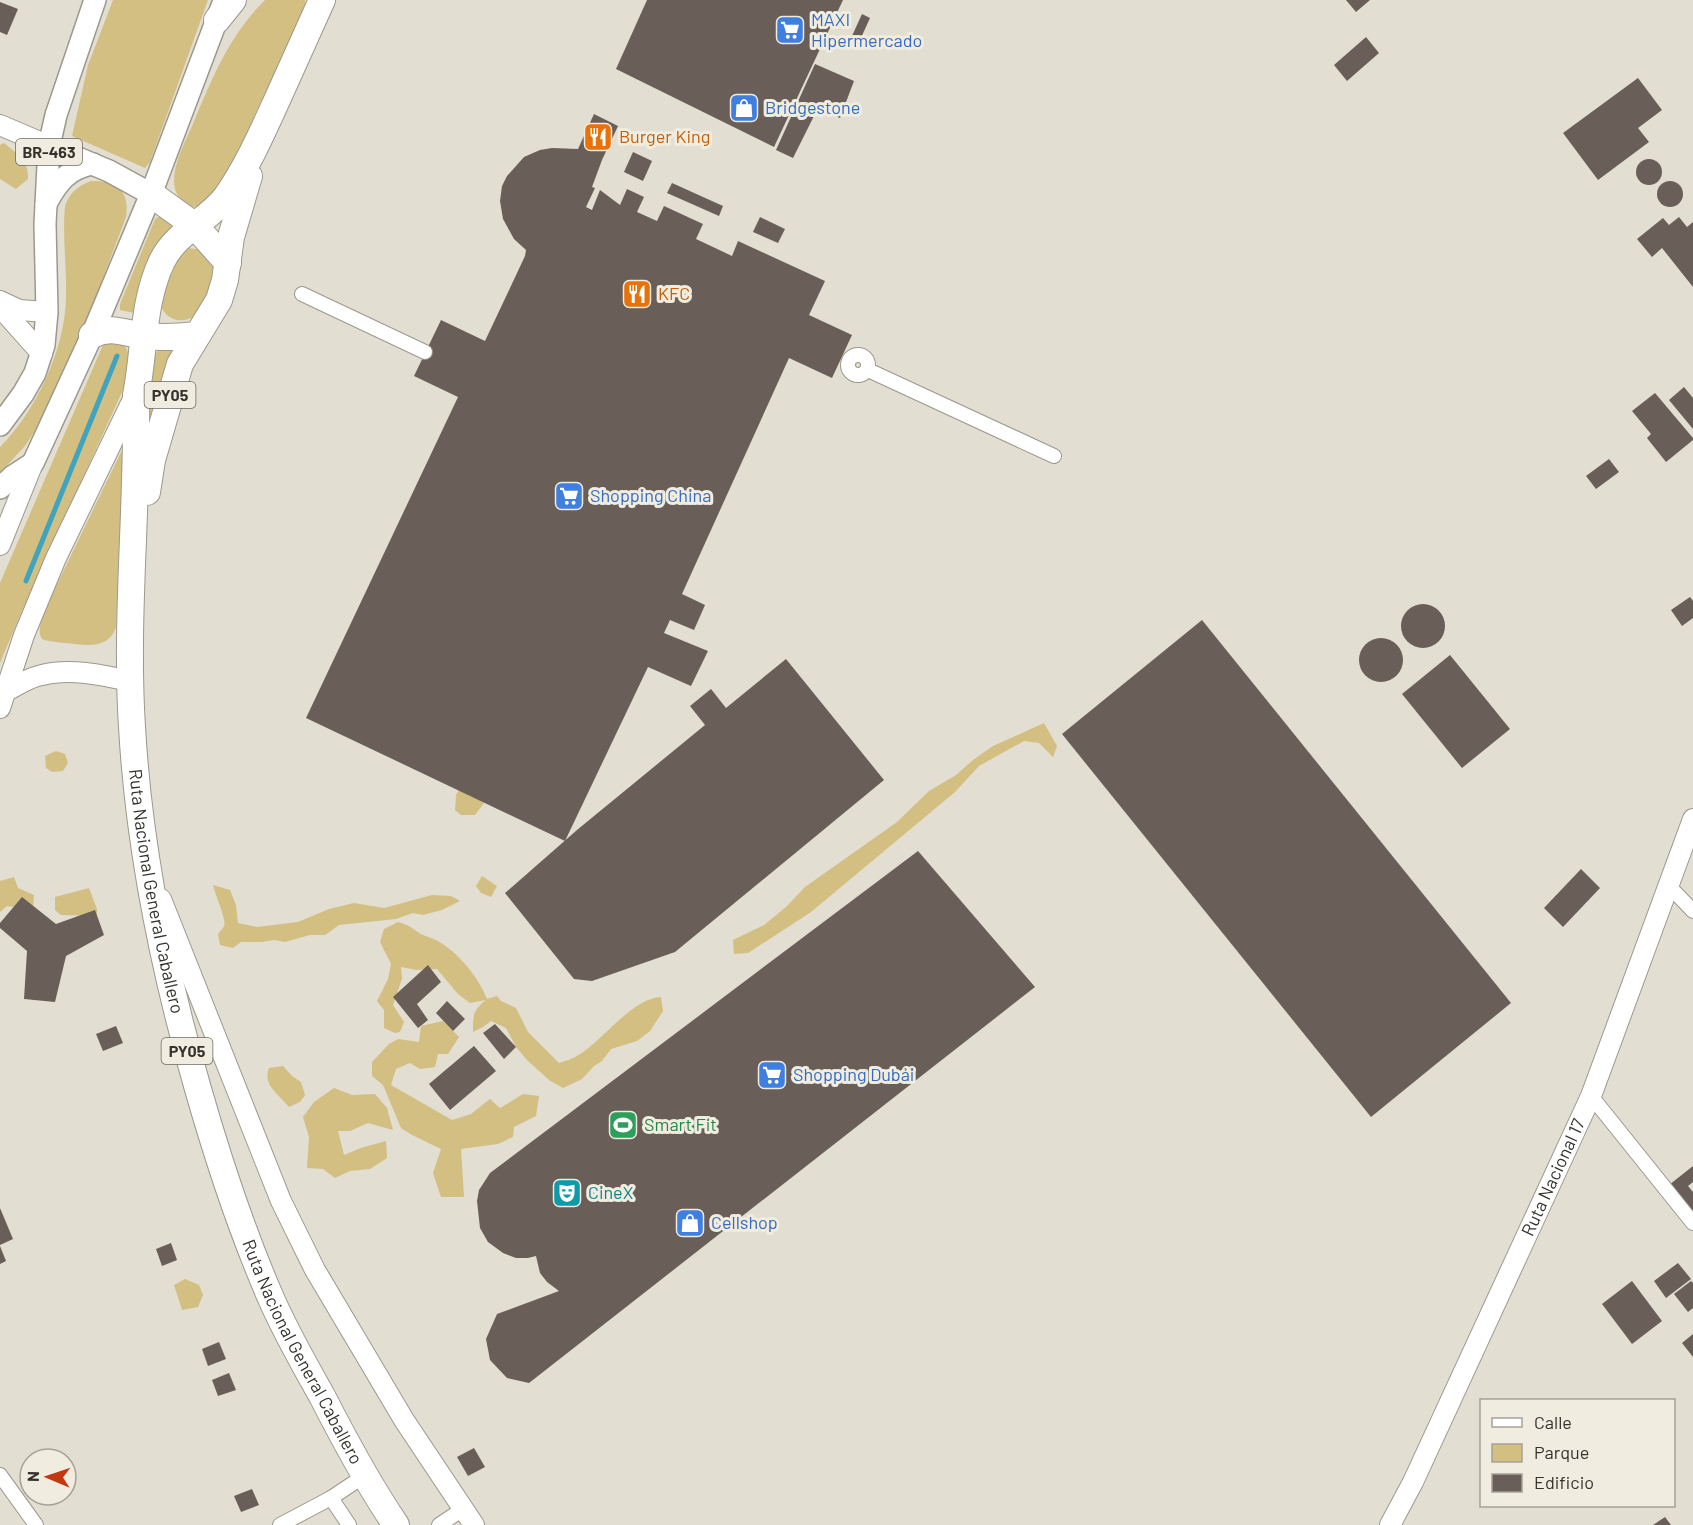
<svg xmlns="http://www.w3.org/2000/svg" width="1693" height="1525" viewBox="0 0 1693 1525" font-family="Barlow,sans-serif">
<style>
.green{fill:#d3bf82}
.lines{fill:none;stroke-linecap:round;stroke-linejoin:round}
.stream{stroke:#41a4bf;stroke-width:5}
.building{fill:#695e58}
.street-casing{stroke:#9c988c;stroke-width:16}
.secondary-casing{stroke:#9c988c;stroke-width:22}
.primary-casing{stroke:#9c988c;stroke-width:24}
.highway-casing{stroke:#9c988c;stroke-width:28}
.street{stroke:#fff;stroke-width:14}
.secondary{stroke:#fff;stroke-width:20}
.primary{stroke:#fff;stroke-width:21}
.highway{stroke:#fff;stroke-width:26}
.labels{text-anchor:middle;stroke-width:6;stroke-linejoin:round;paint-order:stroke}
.shield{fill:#f0ecdf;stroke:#6c6a62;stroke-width:1.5}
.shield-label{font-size:16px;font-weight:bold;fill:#33322d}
.shop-label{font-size:18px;fill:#366cbe;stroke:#f0ecdf;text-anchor:start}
.food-label{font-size:18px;fill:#c56008;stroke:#f0ecdf;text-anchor:start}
.street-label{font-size:18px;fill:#33322d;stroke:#f0ecdf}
.leisure-label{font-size:18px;fill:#27864d;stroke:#f0ecdf;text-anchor:start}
.culture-label{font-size:18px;fill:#0d838f;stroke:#f0ecdf;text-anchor:start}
</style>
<rect width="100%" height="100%" fill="#e2ded2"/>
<g class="green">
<path d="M113,0H208L150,162L145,168L72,136L88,65Z"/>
<path d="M265,0H305V7L234,160L212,197L200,206L191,207C181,201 174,194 174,181C174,162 185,142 193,124C211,80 230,34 265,0Z"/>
<path d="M4,143C17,154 29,161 28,179L16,189L0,179V145Z"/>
<path d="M91,181C117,180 130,191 126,217L73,357L40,424L24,447L0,473V447C36,411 65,349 66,298C67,267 62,236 65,206C70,192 78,186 91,181Z"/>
<path d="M163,214L176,223L139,314L120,310V304L155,219Z"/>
<path d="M188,248L204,250L215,268C212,279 210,293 205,304C191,332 154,322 160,289C162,282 167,275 171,268C176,259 178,252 188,248Z"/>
<path d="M119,341C136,352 129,374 123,390L21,613L0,663V583L103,345L107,342Z"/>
<path d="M172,349L173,351L140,479L147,404L155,354L159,350Z"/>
<path d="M124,446L126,450L122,494L116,627C109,650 84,645 66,643C58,642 49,642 42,639C36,630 43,617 46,607Z"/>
<path d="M1044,723L1057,746L1053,757L1039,743L1024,741L979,766L955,792L811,912L748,953L734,954L733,940L764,925L786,907L805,887L897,822L929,791L956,775L973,760L993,746Z"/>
<path d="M56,751L65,754L68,763L63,771L52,772L46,768L45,756Z"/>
<path d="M460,788L475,792L484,803L475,815H461L455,810L456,795Z"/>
<path d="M482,876L497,886L491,897L481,893L476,886Z"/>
<path d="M14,877L18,888L34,895L33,910L7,906L0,912V881Z"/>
<path d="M213,885L230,890L236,905L238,923L257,927L298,922L329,909L354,903L384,908L432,895L451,896L460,901L442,910L423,915L413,913L396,919L339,925L325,935H310L285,942L274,940L262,942H241L233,948L220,945L218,934C220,931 223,929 224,926C227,920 215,895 213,885Z"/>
<path d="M89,888L97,909V916L61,915L55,910V897Z"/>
<path d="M398,922C412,926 412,929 423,935C427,937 432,938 436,940C458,952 478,976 487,999L497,996L501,1001L516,1008L528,1032L559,1063C565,1061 572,1059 577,1056C603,1041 632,998 661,997L663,1011L650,1031L637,1041L611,1049L602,1061L594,1066L582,1079L563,1088L549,1080L527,1060L516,1047L506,1028L491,1021L483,1027L473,1032C473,1015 473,1010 486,1000L470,1003L458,994L437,969L416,970L401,967L402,979L393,1005L404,1022L400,1032L395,1033L384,1028V1010L377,1001L388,979L391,964L380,942L384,929Z"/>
<path d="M443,1021L459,1037L448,1054H438L435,1067L420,1069L410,1063L396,1069L391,1085L452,1120L471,1114L490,1099L500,1108L523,1094L539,1096L536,1116L514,1127L513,1137L498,1144L461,1149L464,1197H441L433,1173L441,1149L412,1135L401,1128L383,1085L372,1076V1062L389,1044L398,1039L419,1042L421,1026Z"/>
<path d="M283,1066L292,1076L301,1082L305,1095L300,1102L289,1107C279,1095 262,1084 269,1068Z"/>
<path d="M334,1088L352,1095L375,1094L387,1108L393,1130L368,1123L350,1131H338L344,1155L361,1148L386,1141L387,1158L370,1169L350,1171L335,1178L323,1169L307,1168L309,1137L303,1117L314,1102Z"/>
<path d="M185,1279L199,1285L203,1295L198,1307L182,1310L174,1285Z"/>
</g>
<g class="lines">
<path class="stream" d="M26,581L117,356"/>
</g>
<g class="building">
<path d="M647,0H843L774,147L616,69Z"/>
<path d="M1346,0H1370L1356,12Z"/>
<path d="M0,2L18,9L7,35L0,32Z"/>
<path d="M862,14L870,18L860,40L852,36Z"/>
<path d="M1366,37L1379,53L1347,81L1334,65Z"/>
<path d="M815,64L854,81L840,118L818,108L793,158L776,150Z"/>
<path d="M1638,78L1662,110L1638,128L1649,142L1598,180L1563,133Z"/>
<path d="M594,114L618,126L602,160L592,187L595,188L586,207L592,210L600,190L620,205L627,189L644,197L637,212L657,221L664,206L703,224L696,239L732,256L738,241L825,281L809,315L852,335L832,378L789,358L682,594L705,605L694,630L670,620L664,633L708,651L691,686L648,667L565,841L306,718L458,397L414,376L441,320L485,341L525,256L526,250L514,239L503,219L500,201L502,186L507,176L524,157L540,150L552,148L578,149Z"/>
<path d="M633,152L652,161L643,181L624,172Z"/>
<circle cx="1649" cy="172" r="13"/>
<circle cx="1670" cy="194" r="13"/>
<path d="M672,183L723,206L719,216L667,193Z"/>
<path d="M760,217L785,229L778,243L753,232Z"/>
<path d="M1679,217L1687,227L1693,222V287L1662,248L1652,257L1637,239L1663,218L1669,225Z"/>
<path d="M1684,387L1693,398V429L1669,400Z"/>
<path d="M1655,393L1693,438V440L1666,462L1647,438L1651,434L1632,411Z"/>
<path d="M1609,459L1619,472L1596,489L1586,476Z"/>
<path d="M1690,597L1693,601V618L1682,626L1671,610Z"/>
<circle cx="1423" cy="626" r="22"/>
<path d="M1202,620L1511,1003L1371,1117L1062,734Z"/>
<circle cx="1381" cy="660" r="22"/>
<path d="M1450,655L1510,729L1462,768L1402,694Z"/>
<path d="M786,659L884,780L675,952L592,981L574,979L505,893L577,830L705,725L690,706L711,689L726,708Z"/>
<path d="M918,851L1035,987L529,1383L507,1378L490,1360L486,1339L497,1314L559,1291L547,1282L540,1273L536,1256L528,1258H516L503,1253L488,1242L480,1228L477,1201L479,1190L490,1173Z"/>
<path d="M1581,869L1600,888L1563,927L1544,908Z"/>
<path d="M22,897L56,924L95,910L104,935L66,956L55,1002L24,999L27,951L0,928V923Z"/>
<path d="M428,965L441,982L417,1004L428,1020L418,1028L393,997Z"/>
<path d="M447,1001L465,1019L453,1031L436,1013Z"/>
<path d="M495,1024L516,1047L504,1059L483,1033Z"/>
<path d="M116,1026L123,1043L103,1051L96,1034Z"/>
<path d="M474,1046L496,1071L450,1110L429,1084Z"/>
<path d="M1693,1166V1182L1688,1186L1693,1192V1216L1669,1185Z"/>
<path d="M0,1208L13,1239L0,1245Z"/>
<path d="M171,1243L177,1260L162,1266L156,1249Z"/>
<path d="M0,1246L6,1261L0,1264Z"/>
<path d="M1678,1263L1691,1279L1666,1298L1654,1281Z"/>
<path d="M1632,1281L1662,1321L1632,1344L1602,1304Z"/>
<path d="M1691,1281L1693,1283V1308L1688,1312L1674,1294Z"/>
<path d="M1693,1334V1357L1682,1343Z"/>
<path d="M219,1342L226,1359L208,1366L202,1349Z"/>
<path d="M229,1373L236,1390L218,1396L212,1380Z"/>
<path d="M474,1448L485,1467L468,1476L457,1457Z"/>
<path d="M252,1489L259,1505L241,1512L234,1496Z"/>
<path d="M1665,1517L1671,1525H1653Z"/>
</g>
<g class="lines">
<g class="street-casing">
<g id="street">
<path d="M302,294L425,352"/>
<circle cx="858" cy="365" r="10"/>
<path d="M868,370L1054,456"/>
<path d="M1668,885L1693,911"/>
<path d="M1591,1096L1693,1223"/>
<path d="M0,1475L36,1525"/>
<path d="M331,1498L349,1525"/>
<path d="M280,1525L331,1498L364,1476"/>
<path d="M439,1525L463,1509"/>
</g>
</g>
<g class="secondary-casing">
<g id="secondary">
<path d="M0,125L49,146"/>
<path d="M0,301L19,310L47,312"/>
<path d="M0,307L42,354"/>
<path d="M0,545L33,463"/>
<path d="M8,690C18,685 30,677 42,675C71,668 102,675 130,681"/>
<path d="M0,708L24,635L56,558L134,397"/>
<path d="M161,899L281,1201L315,1270L404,1420L474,1525"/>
<path id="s1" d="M1390,1525L1413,1482L1591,1096L1693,819"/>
</g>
</g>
<g class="primary-casing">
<g id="primary">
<path d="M49,146L109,171L151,194"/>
<path d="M46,204C57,183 68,168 93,164"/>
<path d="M0,425L23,394L35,373L44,345L47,312L45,224L49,146L56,115L95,0"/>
<path d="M0,488L13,476L33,463L92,335L151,194L222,6"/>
</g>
</g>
<g class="highway-casing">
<g id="highway">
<path id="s2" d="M322,0C307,33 292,67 277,100C262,133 247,167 226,197C208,221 176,232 162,261C142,303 145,350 136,395C138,506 125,616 132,727C139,850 164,971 198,1089C218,1159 241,1229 270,1296C285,1331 304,1364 322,1396C345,1441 368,1484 396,1525"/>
<path d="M217,20L233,0"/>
<path d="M151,194L194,225L228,263"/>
<path d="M92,335C111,325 124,333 144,336C161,338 179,337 197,335"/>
<path d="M147,492L152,460L180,364L219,300L225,280L231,237L249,176"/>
</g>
</g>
<use href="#street" class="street"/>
<use href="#secondary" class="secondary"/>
<use href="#primary" class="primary"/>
<use href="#highway" class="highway"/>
</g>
<defs>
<g id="supermarket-square" transform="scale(1.5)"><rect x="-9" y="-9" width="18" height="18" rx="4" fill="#3f7fe0" stroke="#f0ecdf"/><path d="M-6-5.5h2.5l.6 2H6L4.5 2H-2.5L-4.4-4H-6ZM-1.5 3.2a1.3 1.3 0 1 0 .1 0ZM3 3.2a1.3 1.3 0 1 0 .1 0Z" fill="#fff"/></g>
<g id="shop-square" transform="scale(1.5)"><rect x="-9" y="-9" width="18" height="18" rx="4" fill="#3f7fe0" stroke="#f0ecdf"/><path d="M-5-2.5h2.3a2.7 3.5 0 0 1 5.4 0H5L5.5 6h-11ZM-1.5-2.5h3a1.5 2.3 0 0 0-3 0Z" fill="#fff"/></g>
<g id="restaurant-square" transform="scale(1.5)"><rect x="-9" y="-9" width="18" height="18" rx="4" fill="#e8710a" stroke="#f0ecdf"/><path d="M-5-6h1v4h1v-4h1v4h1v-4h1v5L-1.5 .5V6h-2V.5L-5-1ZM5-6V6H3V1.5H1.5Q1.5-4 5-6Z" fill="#fff"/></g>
<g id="stadium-square" transform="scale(1.5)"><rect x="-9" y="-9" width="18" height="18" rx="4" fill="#2e9e5b" stroke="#f0ecdf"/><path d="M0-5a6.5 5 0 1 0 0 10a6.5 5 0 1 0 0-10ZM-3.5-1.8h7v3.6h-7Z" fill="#fff"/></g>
<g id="theatre-square" transform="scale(1.5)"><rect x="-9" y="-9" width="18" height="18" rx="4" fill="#0f9aa8" stroke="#f0ecdf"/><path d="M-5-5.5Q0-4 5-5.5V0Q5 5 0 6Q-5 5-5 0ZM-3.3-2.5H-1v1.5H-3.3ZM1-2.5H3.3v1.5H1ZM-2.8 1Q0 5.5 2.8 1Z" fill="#fff"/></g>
</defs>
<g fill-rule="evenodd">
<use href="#supermarket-square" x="790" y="30"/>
<use href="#shop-square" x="744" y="108"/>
<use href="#restaurant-square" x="598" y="137"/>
<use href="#restaurant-square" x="637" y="294"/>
<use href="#supermarket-square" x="569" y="496"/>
<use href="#supermarket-square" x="772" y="1075"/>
<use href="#stadium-square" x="623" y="1125"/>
<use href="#theatre-square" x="567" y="1193"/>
<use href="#shop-square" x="690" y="1223"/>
</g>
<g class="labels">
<g class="shield">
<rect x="16" y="139" width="66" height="26" rx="4.5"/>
<rect x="144.5" y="382" width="51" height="26" rx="4.5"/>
<rect x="161.5" y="1038" width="51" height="26" rx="4.5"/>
</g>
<g class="shield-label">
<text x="49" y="158">BR-463</text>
<text x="170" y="401">PY05</text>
<text x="187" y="1057">PY05</text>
</g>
<g class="shop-label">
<text x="811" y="26">MAXI<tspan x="811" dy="21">Hipermercado</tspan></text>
<text x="765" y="114">Bridgestone</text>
<text x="590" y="502">Shopping China</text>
<text x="793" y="1081">Shopping Dubái</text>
<text x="711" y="1229">Cellshop</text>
</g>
<g class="food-label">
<text x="619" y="143">Burger King</text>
<text x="658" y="300">KFC</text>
</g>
<g class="street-label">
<text dy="6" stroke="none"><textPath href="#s2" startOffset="946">Ruta Nacional General Caballero</textPath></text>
<text dy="6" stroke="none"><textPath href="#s1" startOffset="384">Ruta Nacional 17</textPath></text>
<text dy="6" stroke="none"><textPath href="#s2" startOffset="1432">Ruta Nacional General Caballero</textPath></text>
</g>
<g class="leisure-label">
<text x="644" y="1131">Smart Fit</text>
</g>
<g class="culture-label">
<text x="588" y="1199">CineX</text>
</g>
</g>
<rect x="1480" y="1399" width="195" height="108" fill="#f0ecdf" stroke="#a4a298" stroke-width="1.5"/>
<rect x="1492" y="1418" width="30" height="9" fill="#ffffff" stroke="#a4a298" stroke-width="1.5"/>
<text x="1534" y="1429" font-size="18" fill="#33322d">Calle</text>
<rect x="1492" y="1444" width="30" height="18" fill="#d3bf82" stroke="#a4a298" stroke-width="1.5"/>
<text x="1534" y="1459" font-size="18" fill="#33322d">Parque</text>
<rect x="1492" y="1474" width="30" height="18" fill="#695e58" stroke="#a4a298" stroke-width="1.5"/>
<text x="1534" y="1489" font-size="18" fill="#33322d">Edificio</text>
<g transform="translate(48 1477) rotate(272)"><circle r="28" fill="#f0ecdf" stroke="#a4a298" stroke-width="1.5"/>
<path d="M0-4.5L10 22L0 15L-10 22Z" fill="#c23811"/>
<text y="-9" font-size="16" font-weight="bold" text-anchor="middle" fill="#33322d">N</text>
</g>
</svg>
